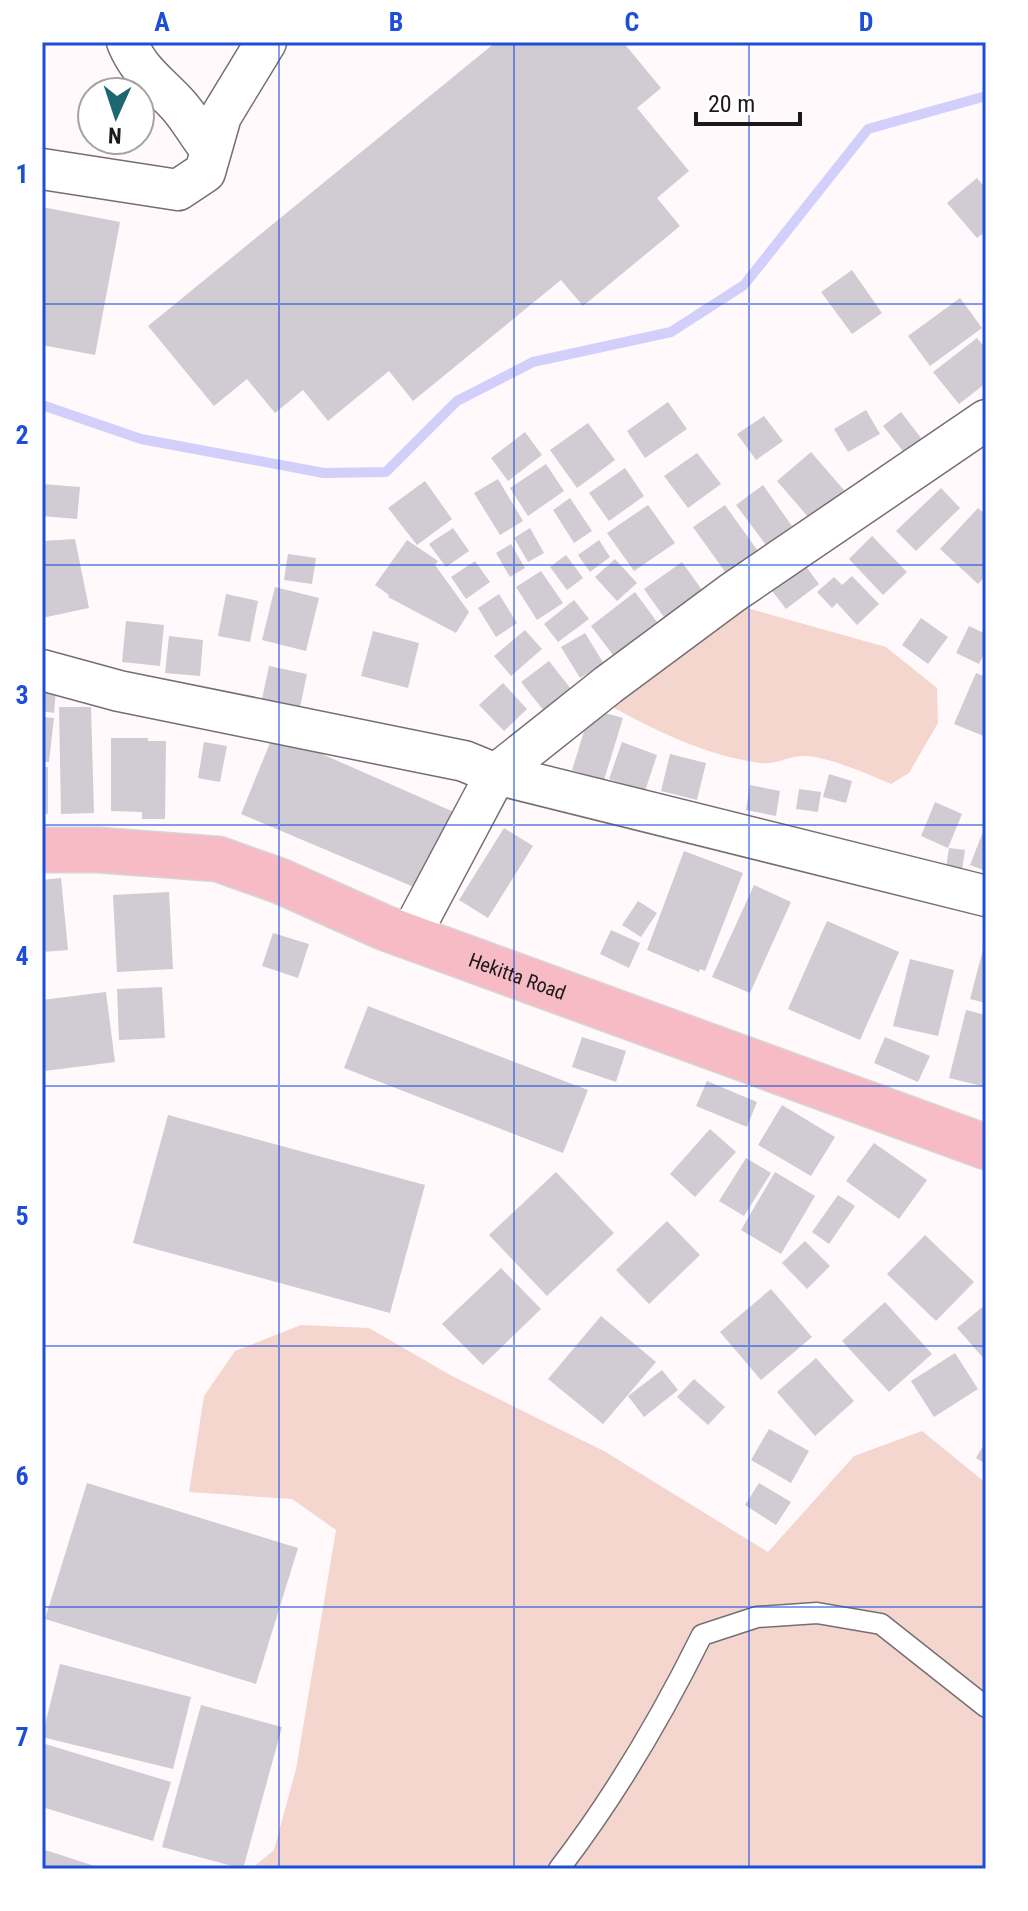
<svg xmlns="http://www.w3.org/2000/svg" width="1028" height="1911" viewBox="0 0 1028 1911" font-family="'Roboto Condensed',sans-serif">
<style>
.green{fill:#f5d6ce}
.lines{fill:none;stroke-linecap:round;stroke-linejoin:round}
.stream{stroke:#d3cffb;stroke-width:10}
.building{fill:#d1cbd3}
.service-casing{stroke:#766e72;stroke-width:23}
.minor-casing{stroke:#766e72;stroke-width:43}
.primary-casing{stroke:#d6d6d6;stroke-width:47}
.service{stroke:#fff;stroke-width:20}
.minor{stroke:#fff;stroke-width:40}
.primary{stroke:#f7bbc5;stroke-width:44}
.grid{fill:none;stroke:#1d4ed8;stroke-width:2;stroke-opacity:0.55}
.labels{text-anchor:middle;stroke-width:7;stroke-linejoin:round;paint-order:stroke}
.street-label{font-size:20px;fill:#1c191b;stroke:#fff}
.neatline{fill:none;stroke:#1d4ed8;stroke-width:3}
.grid-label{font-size:26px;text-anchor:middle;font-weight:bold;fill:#1d4ed8}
</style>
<rect width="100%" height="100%" fill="#fff9fc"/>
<g class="green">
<path d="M736,605L886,647L937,688L938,723L909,773L891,784C868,774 827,756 803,756C789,756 775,765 761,763C706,756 654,730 607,704Z"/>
<path d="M301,1325L369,1328L452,1376L604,1451L768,1552L854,1456L922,1431L986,1483V1869H251L274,1850L296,1769L336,1530L292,1499L189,1492L204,1396L235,1351Z"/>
</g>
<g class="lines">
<path class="stream" d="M42,405L141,439L324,473L386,472L457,401L533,362L671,332L744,285L868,129L986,96"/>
</g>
<g class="building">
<path d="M496,42H623L661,88L637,108L689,171L657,198L680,226L583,306L561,280L413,401L389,371L328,421L303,390L275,413L247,379L214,406L148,326Z"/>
<path d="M977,178L986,189V231L977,238L947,203Z"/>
<path d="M42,207L120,222L95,355L42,345Z"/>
<path d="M852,270L882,313L852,334L821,292Z"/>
<path d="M960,298L982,328L930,366L908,336Z"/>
<path d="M977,338L986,349V383L959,404L933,372Z"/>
<path d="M668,402L687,429L645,458L627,431Z"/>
<path d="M866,410L880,434L848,452L834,429Z"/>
<path d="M901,412L921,438L903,451L883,426Z"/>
<path d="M764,416L783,441L756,460L737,434Z"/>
<path d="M588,423L615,460L577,488L550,450Z"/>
<path d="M525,432L542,455L508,481L491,458Z"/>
<path d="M811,452L850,497L816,526L777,481Z"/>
<path d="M697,453L721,484L688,508L664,476Z"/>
<path d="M546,464L564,491L528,516L510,488Z"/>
<path d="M625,468L644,496L609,521L589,493Z"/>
<path d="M498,479L523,521L500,535L474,493Z"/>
<path d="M425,481L452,519L417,545L388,508Z"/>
<path d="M42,484L80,487L77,519L42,516Z"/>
<path d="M763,485L792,526L766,545L736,505Z"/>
<path d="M941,488L960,508L916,551L896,531Z"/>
<path d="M570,498L592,531L574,543L553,510Z"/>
<path d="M648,505L675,543L634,571L607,533Z"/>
<path d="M725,505L760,554L728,576L693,527Z"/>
<path d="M978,508L986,515V576L978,584L940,549Z"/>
<path d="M453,528L469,551L446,567L429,544Z"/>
<path d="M530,528L544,553L528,562L514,538Z"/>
<path d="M872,536L907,572L883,595L849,559Z"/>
<path d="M75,539L89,608L42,618V541Z"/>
<path d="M407,540L438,561L435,565L469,612L456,633L388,597L389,595L375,585Z"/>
<path d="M599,540L610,557L590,572L578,555Z"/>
<path d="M511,544L525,568L510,577L496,553Z"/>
<path d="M288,554L316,558L312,584L284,580Z"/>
<path d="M566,555L583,578L567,590L550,567Z"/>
<path d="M615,559L637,583L617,601L595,577Z"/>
<path d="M475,561L490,582L466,599L451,577Z"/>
<path d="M682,562L707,597L669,624L644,589Z"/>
<path d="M804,564L819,584L786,609L770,588Z"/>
<path d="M541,571L563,603L537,620L516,587Z"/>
<path d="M852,576L879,604L857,625L837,603L832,608L817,592L834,577L842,585Z"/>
<path d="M275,587L319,598L306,651L262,640Z"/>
<path d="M635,592L657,622L613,655L591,626Z"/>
<path d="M226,594L258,601L250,642L218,636Z"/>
<path d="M499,594L517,623L496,637L478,608Z"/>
<path d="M574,600L589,619L558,642L544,624Z"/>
<path d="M921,618L948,637L928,664L902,645Z"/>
<path d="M126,621L164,625L160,666L122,662Z"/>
<path d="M969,626L986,634V650L979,664L956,653Z"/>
<path d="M525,630L542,649L511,676L494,656Z"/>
<path d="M373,631L419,643L408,688L361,676Z"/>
<path d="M585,633L604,664L580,678L561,647Z"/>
<path d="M169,636L203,640L200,676L165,673Z"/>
<path d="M549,661L571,689L544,711L521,682Z"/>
<path d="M269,666L307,674L299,712L261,704Z"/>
<path d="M976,673L986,677V737L954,724Z"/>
<path d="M42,678L57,680L54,713L42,711Z"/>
<path d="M503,683L527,709L504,731L479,705Z"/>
<path d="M59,707H91L94,813L61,814Z"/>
<path d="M591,709L623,718L604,780L572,770Z"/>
<path d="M42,717L54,718L49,762H42Z"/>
<path d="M274,733L463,816L428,893L241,814Z"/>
<path d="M111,738H148V741H166L165,819H142V812L111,811Z"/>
<path d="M204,742L227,746L220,782L198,778Z"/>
<path d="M622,742L657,755L645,791L609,779Z"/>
<path d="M670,754L706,763L697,800L661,791Z"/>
<rect x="42" y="767" width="6" height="47"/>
<path d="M829,774L852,781L846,803L823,797Z"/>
<path d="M750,785L780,791L776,816L746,810Z"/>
<path d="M799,789L821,792L818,812L796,809Z"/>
<path d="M935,802L962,814L948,848L921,836Z"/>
<path d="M986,824V871L970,865Z"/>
<path d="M504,828L533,846L488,918L459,900Z"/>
<path d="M949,848L965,850L961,877L945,874Z"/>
<path d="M684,851L743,873L705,971L700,969L699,972L647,950Z"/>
<path d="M61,878L68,950L42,952V880Z"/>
<path d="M754,885L791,902L750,993L712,977Z"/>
<path d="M169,892L173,969L117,972L113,895Z"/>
<path d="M638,901L657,913L641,937L622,925Z"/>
<path d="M827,921L899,952L860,1040L788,1009Z"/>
<path d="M611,930L640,943L629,968L600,954Z"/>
<path d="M273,933L309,944L298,978L262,966Z"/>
<path d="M985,942H986V1003L970,999Z"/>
<path d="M910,959L954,970L938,1036L893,1026Z"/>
<path d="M162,987L165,1038L119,1040L117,989Z"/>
<path d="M106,992L115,1062L45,1071L42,1000Z"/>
<path d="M368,1006L588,1090L563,1153L344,1068Z"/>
<path d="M966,1010L986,1015V1087L949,1078Z"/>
<path d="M582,1037L626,1051L616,1082L572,1067Z"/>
<path d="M885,1037L930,1056L918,1082L874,1063Z"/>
<path d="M707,1081L757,1102L747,1127L696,1106Z"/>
<path d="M782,1105L835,1137L811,1176L758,1145Z"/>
<path d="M168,1115L425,1185L390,1313L133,1243Z"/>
<path d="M710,1129L736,1152L695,1197L670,1174Z"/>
<path d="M874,1143L927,1180L899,1219L846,1181Z"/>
<path d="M746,1158L771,1173L744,1216L719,1201Z"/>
<path d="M556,1172L614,1233L547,1296L489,1235Z"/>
<path d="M775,1172L815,1196L781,1254L741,1230Z"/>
<path d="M838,1195L855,1206L829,1244L812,1232Z"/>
<path d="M667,1221L700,1255L649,1304L616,1270Z"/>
<path d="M925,1235L974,1282L936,1321L887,1274Z"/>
<path d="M805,1241L830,1266L807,1289L782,1263Z"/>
<path d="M501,1268L541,1309L483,1365L442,1324Z"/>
<path d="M771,1289L812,1337L761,1380L720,1332Z"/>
<path d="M885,1302L932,1354L889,1392L842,1341Z"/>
<path d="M986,1304V1361L957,1328Z"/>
<path d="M601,1316L656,1362L603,1424L548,1379Z"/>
<path d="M955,1353L978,1389L934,1417L911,1381Z"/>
<path d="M816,1358L854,1401L815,1436L777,1392Z"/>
<path d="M662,1370L678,1390L644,1417L628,1396Z"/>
<path d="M694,1379L725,1407L708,1425L677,1397Z"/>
<path d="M769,1429L809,1451L791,1483L751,1460Z"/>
<path d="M986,1441V1464L976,1458Z"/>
<path d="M87,1483L298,1548L256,1684L45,1619Z"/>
<path d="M759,1483L791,1502L776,1525L745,1505Z"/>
<path d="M60,1664L191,1697L173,1769L42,1737Z"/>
<path d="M201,1705L282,1727L243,1869L162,1847Z"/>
<path d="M42,1743L171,1782L153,1841L42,1807Z"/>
<path d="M42,1849L101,1868V1869H42Z"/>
</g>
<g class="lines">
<g class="service-casing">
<path id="service" d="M559,1869C615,1796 661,1718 702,1635L757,1617L817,1613L881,1624L986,1707"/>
</g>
<g class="minor-casing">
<g id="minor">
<path d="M127,42C140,73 157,82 178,105C190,118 199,136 211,150"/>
<path d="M42,169L178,190L205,172L221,116L266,42"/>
<path d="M42,670L119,691L464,761L496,774L986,896"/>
<path d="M410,936L496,774L608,685L732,593L986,420"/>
</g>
</g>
<g class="primary-casing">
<g id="primary">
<path id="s1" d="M42,850H98L218,859L280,881L385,928L986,1147"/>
</g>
</g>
<use href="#service" class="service"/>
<use href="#minor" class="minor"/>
<use href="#primary" class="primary"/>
</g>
<path class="grid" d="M279,42V1869M514,42V1869M749,42V1869M42,304H986M42,565H986M42,825H986M42,1086H986M42,1346H986M42,1607H986"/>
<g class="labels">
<g class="street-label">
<text dy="7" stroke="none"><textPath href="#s1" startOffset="498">Hekitta Road</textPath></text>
</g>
</g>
<rect width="1028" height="1911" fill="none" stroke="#ffffff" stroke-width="88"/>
<g transform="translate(116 116) rotate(183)"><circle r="38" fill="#ffffff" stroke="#a4a3a4" stroke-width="2"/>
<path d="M0-6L14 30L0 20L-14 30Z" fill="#1d6773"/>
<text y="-12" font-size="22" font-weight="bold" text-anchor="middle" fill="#1c191b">N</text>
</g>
<path d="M696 112v12h104v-12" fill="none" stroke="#1c191b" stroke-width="4"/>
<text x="708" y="112" font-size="24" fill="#1c191b" stroke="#ffffff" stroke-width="6" paint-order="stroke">20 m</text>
<rect x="44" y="44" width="940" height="1823" class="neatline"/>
<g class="grid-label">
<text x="162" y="31">A</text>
<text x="396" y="31">B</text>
<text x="632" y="31">C</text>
<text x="866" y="31">D</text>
<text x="22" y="183">1</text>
<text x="22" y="444">2</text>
<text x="22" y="704">3</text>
<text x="22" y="965">4</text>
<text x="22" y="1225">5</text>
<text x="22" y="1485">6</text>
<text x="22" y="1746">7</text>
</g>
</svg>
